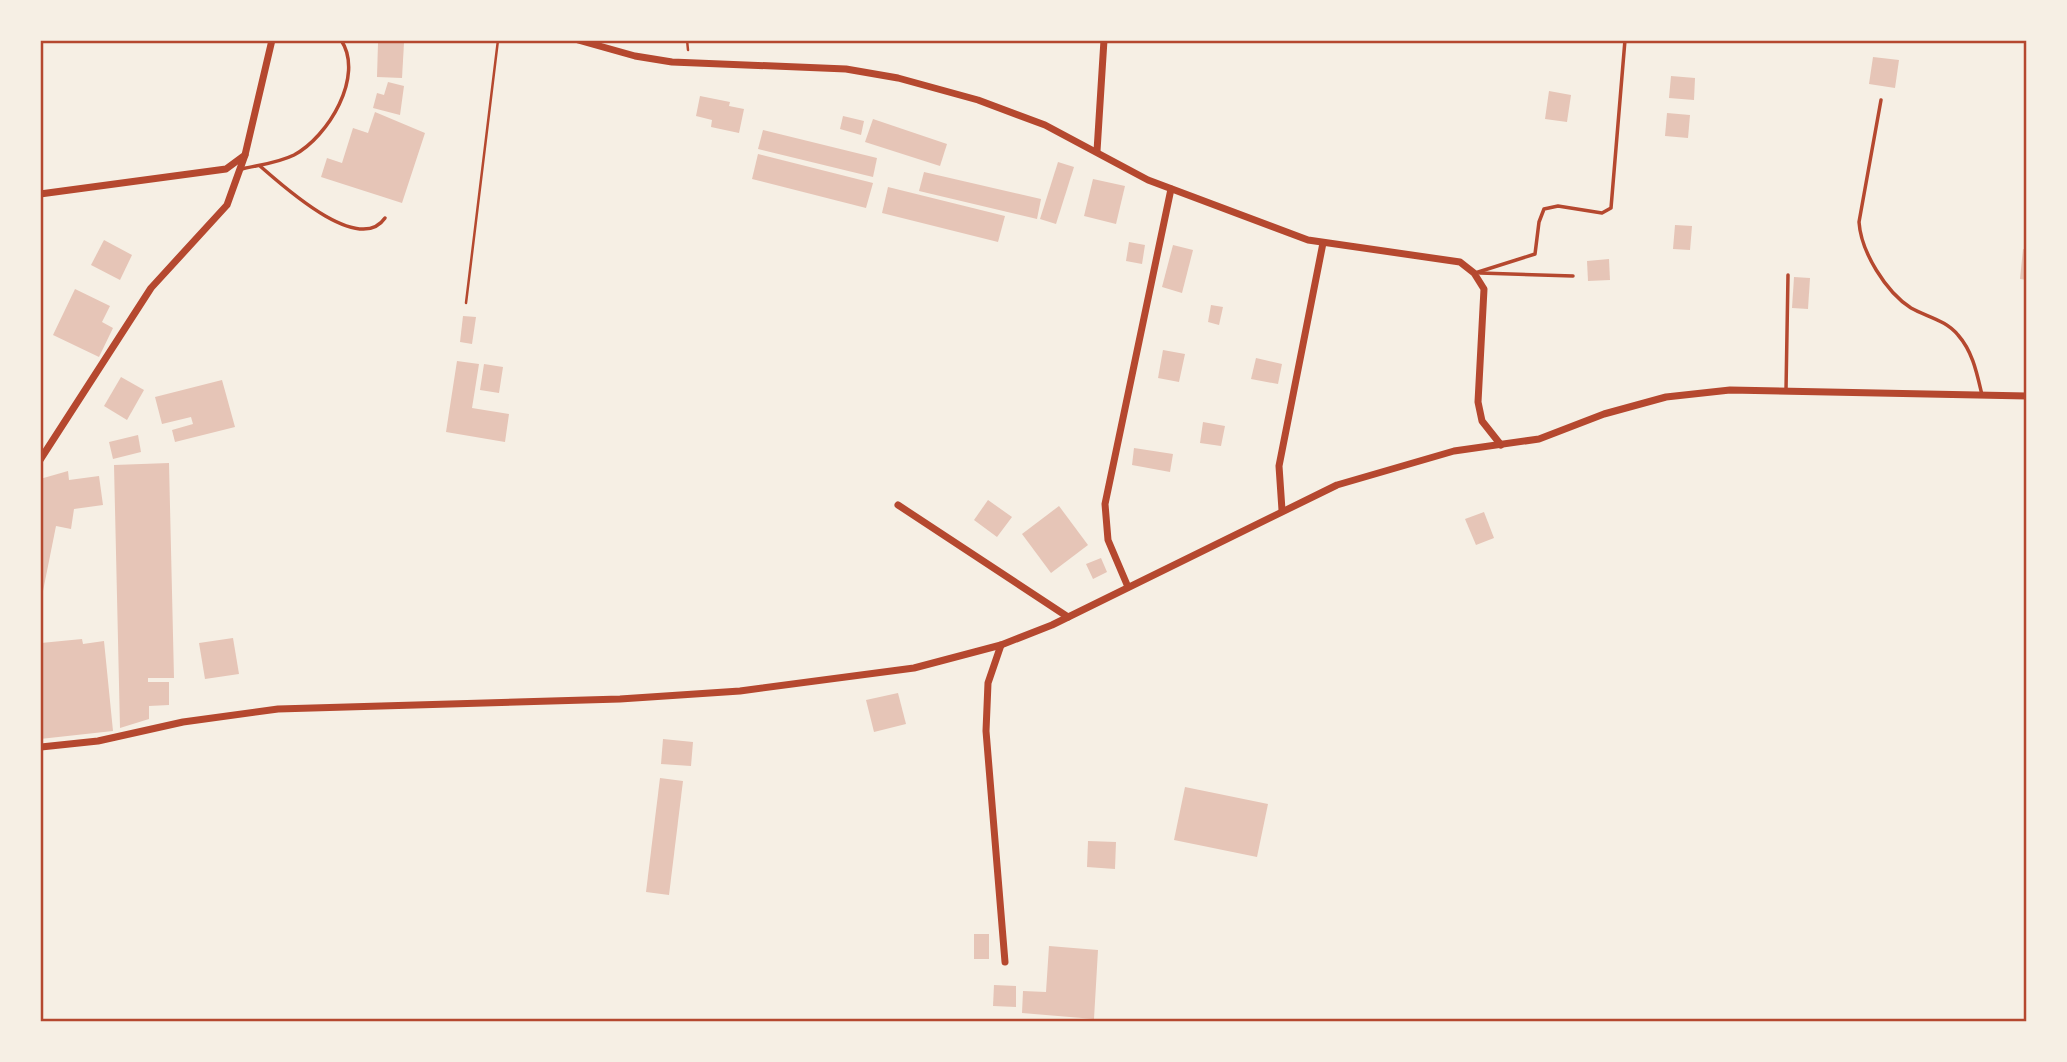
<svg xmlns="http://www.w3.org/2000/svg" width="2067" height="1062" viewBox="0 0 2067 1062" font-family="'Playfair Display',serif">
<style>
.building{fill:#e6c5b7}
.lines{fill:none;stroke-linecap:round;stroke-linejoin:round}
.path{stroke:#b5482f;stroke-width:2.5}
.service{stroke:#b5482f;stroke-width:3.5}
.minor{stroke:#b5482f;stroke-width:7}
.neatline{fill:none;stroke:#b5482f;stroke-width:2.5}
</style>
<rect width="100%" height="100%" fill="#f6efe4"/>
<g class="building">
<path d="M378,43H404L402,78L377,77Z"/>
<path d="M1873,57L1899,60L1895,88L1869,84Z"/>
<path d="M1671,76L1695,78L1694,100L1669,98Z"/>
<path d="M388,82L404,86L400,115L373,108L377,93L384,95Z"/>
<path d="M1549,91L1571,95L1567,122L1545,119Z"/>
<path d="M700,96L730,102L729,106L744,109L739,133L711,127L712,120L696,116Z"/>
<path d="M375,112L425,133L402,203L321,177L327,158L342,163L353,128L368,133Z"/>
<path d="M1667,113L1690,115L1688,138L1665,136Z"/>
<path d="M843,116L864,121L861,135L840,129Z"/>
<path d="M873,119L947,144L940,166L865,142Z"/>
<path d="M763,130L877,158L873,177L758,149Z"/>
<path d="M758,154L873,183L866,208L752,179Z"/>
<path d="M1058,162L1074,167L1056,224L1040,219Z"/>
<path d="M924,172L1041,199L1037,219L919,191Z"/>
<path d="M1093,179L1125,186L1116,224L1084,216Z"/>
<path d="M888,187L1005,216L998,242L882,213Z"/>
<path d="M1675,225L1692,226L1690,250L1673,249Z"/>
<path d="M104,240L132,255L120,280L91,265Z"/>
<path d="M1129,242L1145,245L1142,264L1126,261Z"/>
<path d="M1173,245L1193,250L1182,293L1162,287Z"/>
<path d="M2023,249L2027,250V280L2020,279Z"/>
<path d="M1609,259L1610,280L1588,281L1587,261Z"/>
<path d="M1794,277L1810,278L1808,309L1792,308Z"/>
<path d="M75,289L110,306L102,322L113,328L99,357L53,335Z"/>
<path d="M1211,305L1223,307L1219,325L1208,322Z"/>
<path d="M463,316L476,317L472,344L460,342Z"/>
<path d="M1163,350L1185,354L1179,382L1158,378Z"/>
<path d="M1256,358L1282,364L1278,384L1251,379Z"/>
<path d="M457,361L479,364L472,408L509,414L505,442L446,432Z"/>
<path d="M484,364L503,367L499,393L480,390Z"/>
<path d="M121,377L144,390L127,420L104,406Z"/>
<path d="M222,380L235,427L175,442L172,430L193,424L191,417L162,424L155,397Z"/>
<path d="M1203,422L1225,426L1221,446L1200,443Z"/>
<path d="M138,435L141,452L113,459L109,442Z"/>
<path d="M1134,448L1173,454L1170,472L1132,465Z"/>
<path d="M169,463L174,678H148V682H169V705L149,706V719L120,728L114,465Z"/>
<path d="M68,471L69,480L99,476L103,505L74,509L71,529L56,526L40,606V479Z"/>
<path d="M988,500L1012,517L997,537L974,520Z"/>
<path d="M1059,506L1088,545L1051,573L1022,534Z"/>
<path d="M1484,512L1494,538L1476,545L1465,519Z"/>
<path d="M1101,558L1107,572L1093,579L1086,564Z"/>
<path d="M233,638L239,674L205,679L199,643Z"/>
<path d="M82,639L83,644L104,641L113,731L40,739L41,643Z"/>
<path d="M898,693L906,724L874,732L866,700Z"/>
<path d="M663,739L693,742L691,766L661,764Z"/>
<path d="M660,778L683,781L669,895L646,892Z"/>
<path d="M1185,787L1268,804L1257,857L1174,840Z"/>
<path d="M1088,841L1116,842L1115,869L1087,867Z"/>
<rect x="974" y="934" width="15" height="25"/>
<path d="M1049,946L1098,950L1094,1019L1022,1013L1023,991L1046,992Z"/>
<path d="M994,985L1016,986V1007L993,1006Z"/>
</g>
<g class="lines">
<g class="path">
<path d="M687,40L688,50"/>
<path d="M466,303L498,40"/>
</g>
<g class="service">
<path d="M1881,100L1859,222C1861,252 1886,292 1911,308C1927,317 1946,320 1958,335C1973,352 1977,374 1982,395"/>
<path d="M260,166C282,185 359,256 385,218"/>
<path d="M242,169C259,165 278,163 294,155C328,137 365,76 341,40"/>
<path d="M1475,273L1535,254L1539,222L1544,209L1558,206L1602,213L1611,208L1625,40"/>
<path d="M1480,273L1573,276"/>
<path d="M1786,390L1788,275"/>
</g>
<g class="minor">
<path d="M578,40L635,56L672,62L846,69L898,78L978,100L1045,125L1148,180L1308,240L1460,262L1474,273L1484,289L1478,402L1482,421L1501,445"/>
<path d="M1097,151L1104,40"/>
<path d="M40,194L226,169L245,155L272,40"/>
<path d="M40,460L151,288L227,205L245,155"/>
<path d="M898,505L1068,617"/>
<path d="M1282,510L1279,466L1323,243"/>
<path d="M1128,587L1108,540L1105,504L1171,189"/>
<path d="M1001,645L988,683L986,731L1005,962"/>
<path d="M41,747L98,741L183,722L278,709L620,699L740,691L914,668L1001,645L1052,625L1337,485L1454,451L1539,439L1604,414L1666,397L1730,390L2027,396"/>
</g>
</g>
<rect width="2067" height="1062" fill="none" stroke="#f6efe4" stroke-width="84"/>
<rect x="42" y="42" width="1983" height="978" class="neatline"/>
</svg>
